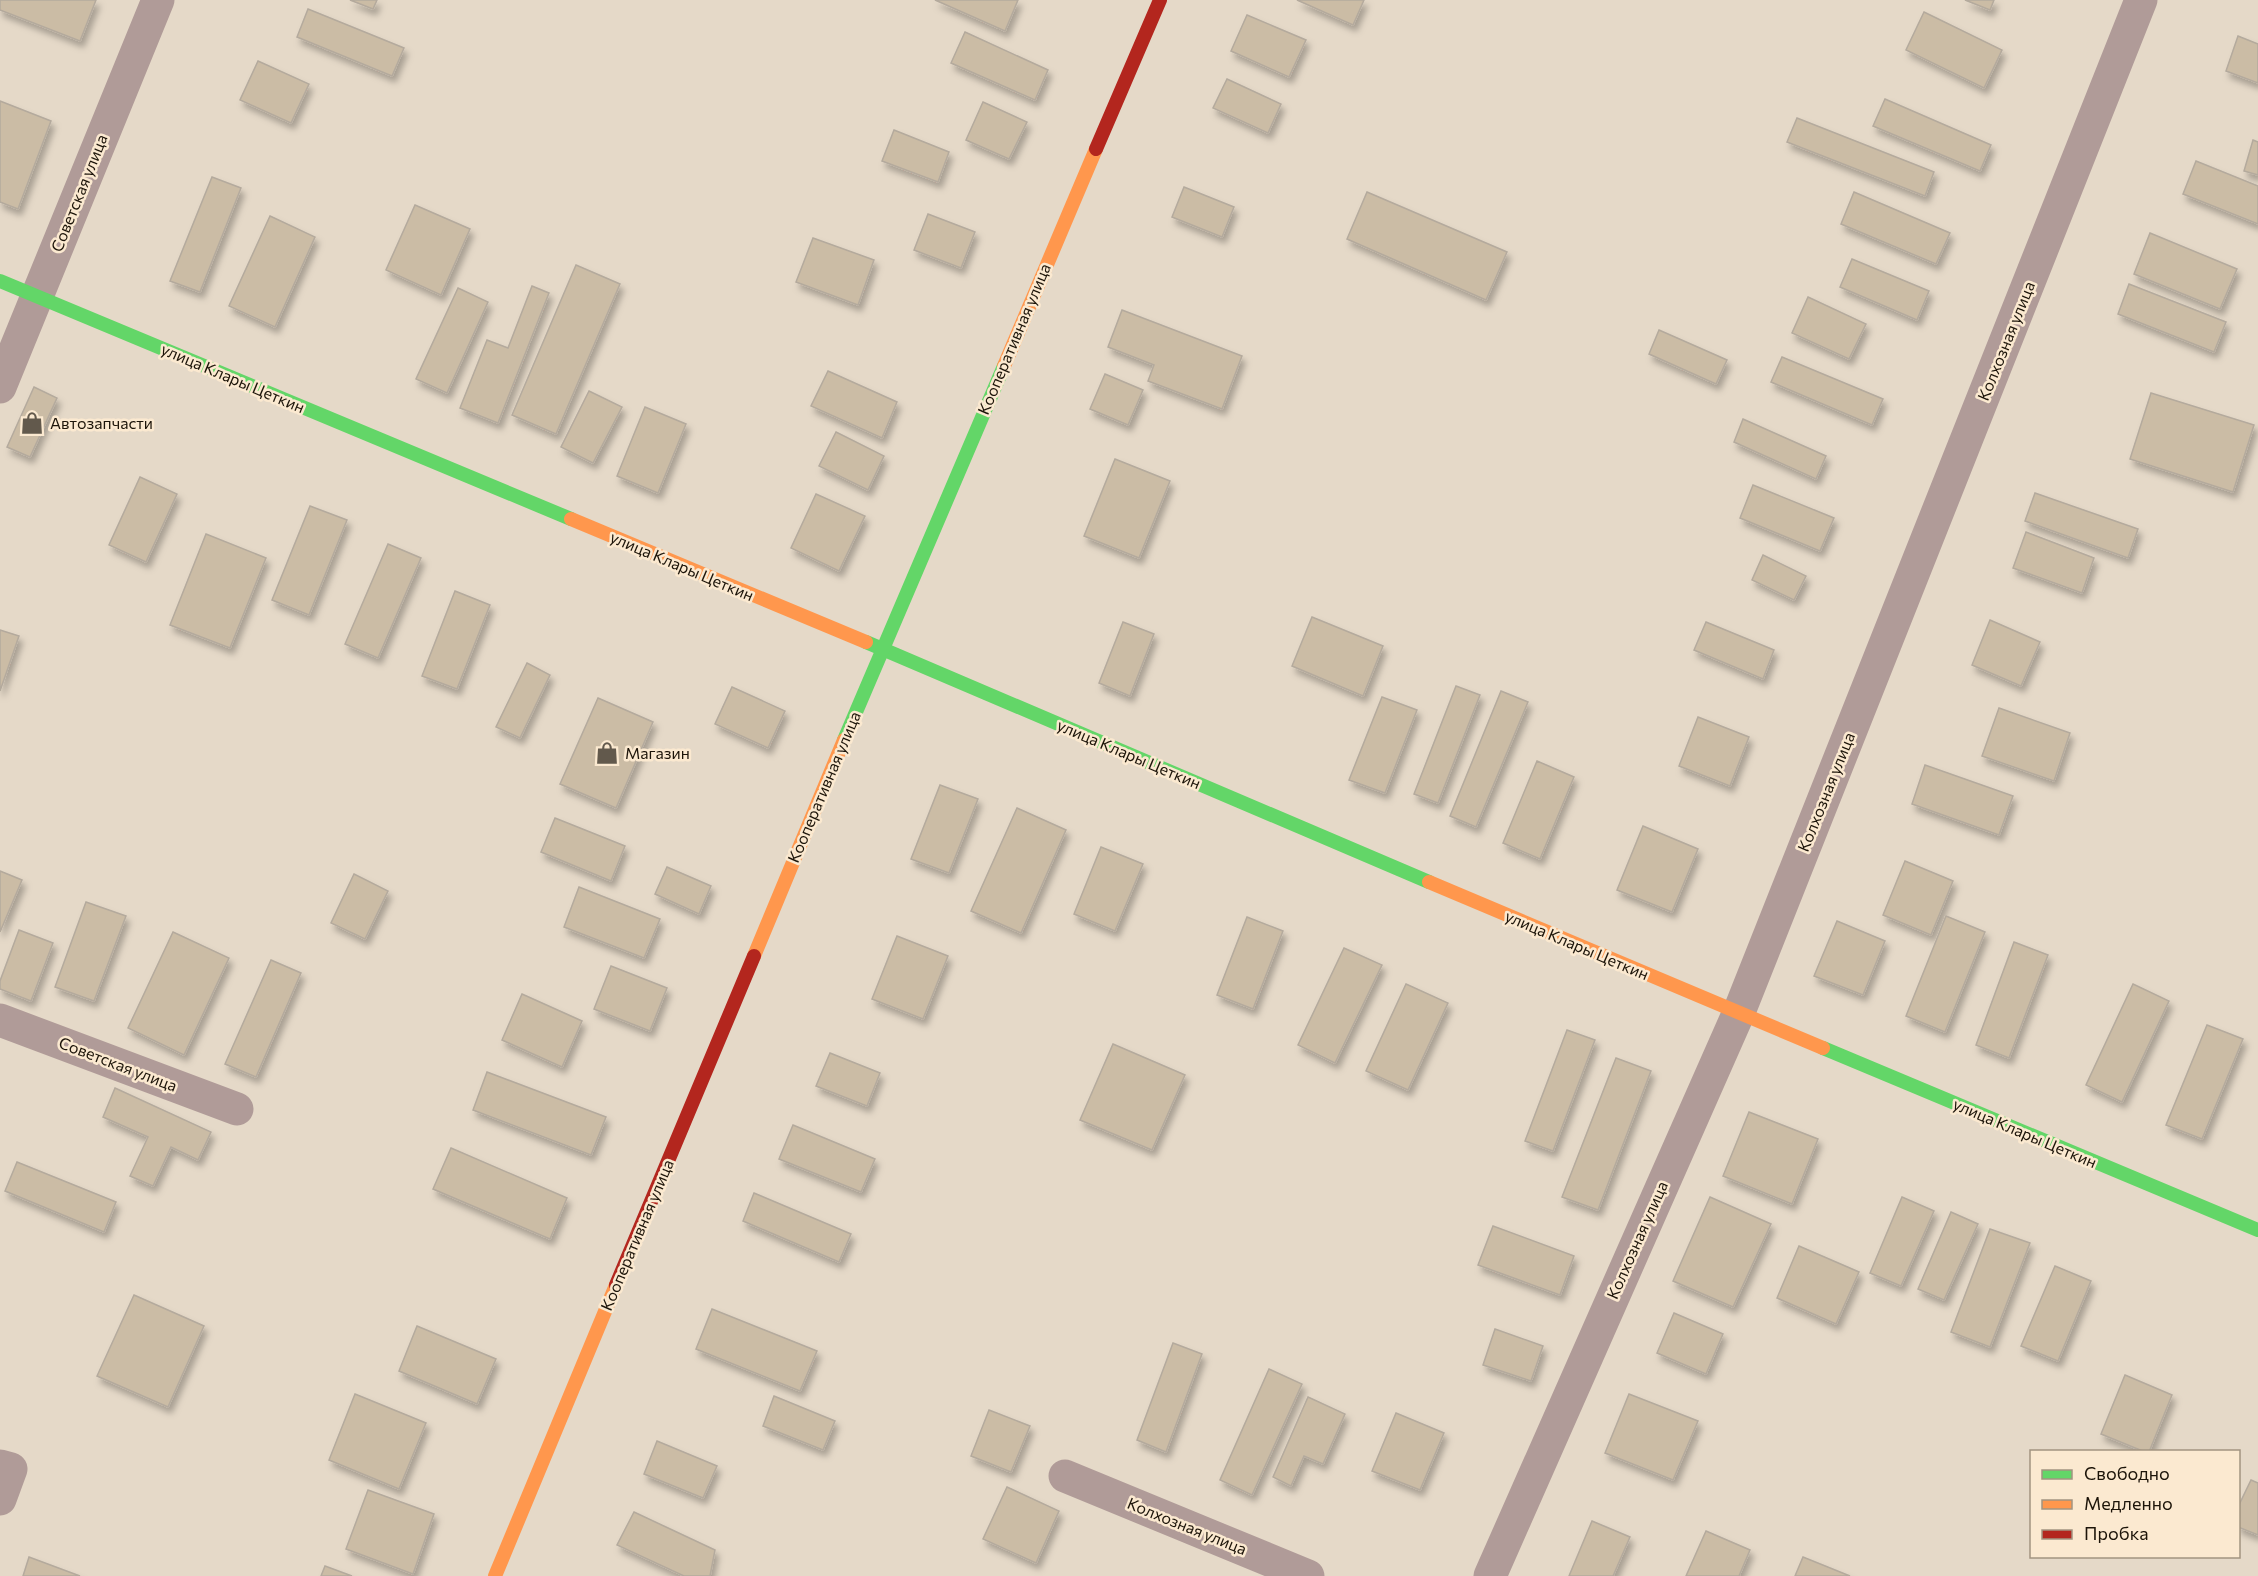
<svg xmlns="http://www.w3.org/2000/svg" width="2258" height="1576" viewBox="0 0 2258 1576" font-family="Commissioner,sans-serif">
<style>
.building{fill:#cbbca5;stroke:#b4aa9d;stroke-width:1.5;filter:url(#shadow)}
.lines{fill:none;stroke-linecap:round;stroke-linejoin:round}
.street{stroke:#b09b98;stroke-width:33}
.fast{stroke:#63d668;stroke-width:14}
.slow{stroke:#ff974d;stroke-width:14}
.jam{stroke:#b3261e;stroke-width:14}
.labels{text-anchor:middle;stroke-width:5;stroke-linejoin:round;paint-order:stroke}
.street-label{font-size:16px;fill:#1c1409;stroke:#fbe9d0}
.poi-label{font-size:16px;fill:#1c1409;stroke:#fbe9d0;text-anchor:start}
</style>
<defs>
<filter id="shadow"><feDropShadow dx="3.5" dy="6" stdDeviation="3" flood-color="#0004"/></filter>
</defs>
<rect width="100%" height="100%" fill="#e5d9c8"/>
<g class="building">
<path d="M0,0H96L80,41L0,10Z"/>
<path d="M350,0H377L373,9Z"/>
<path d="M935,0H1018L1005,31Z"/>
<path d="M1297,0H1364L1353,25Z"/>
<path d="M1965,0H1994L1990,10Z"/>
<path d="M308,9L404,48L392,76L297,37Z"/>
<path d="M1924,12L2002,50L1984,88L1906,50Z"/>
<path d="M1247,15L1306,40L1289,77L1231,51Z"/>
<path d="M965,32L1048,70L1035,100L951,63Z"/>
<path d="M2238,36L2258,44V83L2226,71Z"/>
<path d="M258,61L309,84L291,123L240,100Z"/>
<path d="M1227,79L1281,104L1268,133L1213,108Z"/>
<path d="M1885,99L1991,145L1980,171L1873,126Z"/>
<path d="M0,101L51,121L18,209L0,202Z"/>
<path d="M983,102L1027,122L1009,159L966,140Z"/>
<path d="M1797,118L1934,172L1925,196L1787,142Z"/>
<path d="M894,130L949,152L938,182L882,161Z"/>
<path d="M2253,140L2258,142V175L2244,171Z"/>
<path d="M2196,161L2258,186V224L2183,194Z"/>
<path d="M212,177L241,188L200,292L170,281Z"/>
<path d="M1184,187L1234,207L1222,237L1172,217Z"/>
<path d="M1367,192L1507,252L1486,300L1347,239Z"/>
<path d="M1854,192L1950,233L1936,264L1841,224Z"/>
<path d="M415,205L470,229L441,295L386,270Z"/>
<path d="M928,214L975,232L961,268L914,250Z"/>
<path d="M270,216L315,237L275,327L229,306Z"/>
<path d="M2150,233L2237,269L2220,309L2134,274Z"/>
<path d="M813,238L874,260L858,305L796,282Z"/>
<path d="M1852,259L1929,291L1917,320L1840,287Z"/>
<path d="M576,265L620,284L556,434L512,415Z"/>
<path d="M2129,284L2226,322L2214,352L2118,314Z"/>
<path d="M532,286L549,293L498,423L460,408L487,340L508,348Z"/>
<path d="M458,288L488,302L447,393L416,379Z"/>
<path d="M1808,297L1866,324L1849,359L1792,333Z"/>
<path d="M1122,310L1242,356L1222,409L1148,381L1154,365L1108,347Z"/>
<path d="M1659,330L1727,360L1716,384L1649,354Z"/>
<path d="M1782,357L1883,399L1872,425L1771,382Z"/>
<path d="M828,371L897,402L882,438L811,406Z"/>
<path d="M1105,374L1143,390L1128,425L1090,409Z"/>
<path d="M34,387L57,398L30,457L7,447Z"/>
<path d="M589,391L622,407L593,463L561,447Z"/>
<path d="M2151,393L2254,425L2233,492L2130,459Z"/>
<path d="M645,407L686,424L658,493L617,476Z"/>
<path d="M1743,419L1826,456L1816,479L1734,442Z"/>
<path d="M836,432L884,456L868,490L819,466Z"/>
<path d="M1115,459L1170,481L1139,558L1084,536Z"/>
<path d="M140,477L177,494L146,562L109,545Z"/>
<path d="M1753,485L1834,518L1820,551L1740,518Z"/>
<path d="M2035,493L2138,529L2128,558L2025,521Z"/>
<path d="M816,494L865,516L839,571L791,548Z"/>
<path d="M310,506L347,520L309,615L272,600Z"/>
<path d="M2026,532L2094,558L2082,593L2013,568Z"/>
<path d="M206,534L266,558L230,648L170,625Z"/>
<path d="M388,544L421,558L378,658L345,644Z"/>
<path d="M1763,555L1806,576L1794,600L1752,580Z"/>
<path d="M455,591L490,605L457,689L422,676Z"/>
<path d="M1312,617L1383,646L1363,696L1292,666Z"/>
<path d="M1990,620L2040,642L2021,686L1972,665Z"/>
<path d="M1123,622L1154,634L1130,696L1099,683Z"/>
<path d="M1706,622L1774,650L1763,679L1694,650Z"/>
<path d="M0,630L19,636L0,691Z"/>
<path d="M527,663L550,675L520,738L496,727Z"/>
<path d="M1456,686L1480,695L1438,803L1414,794Z"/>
<path d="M732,687L785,711L768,748L715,724Z"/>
<path d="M1501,691L1528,702L1476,827L1450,816Z"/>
<path d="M1382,697L1417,710L1385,793L1349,780Z"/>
<path d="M598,698L653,722L616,808L560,784Z"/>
<path d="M1999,708L2070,733L2054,781L1982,756Z"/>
<path d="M1698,717L1749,737L1730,786L1679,766Z"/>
<path d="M1537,761L1574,777L1540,859L1503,843Z"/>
<path d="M1925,765L2013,796L1999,835L1912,804Z"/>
<path d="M940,785L978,799L949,873L911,859Z"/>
<path d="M1017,808L1066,830L1021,933L971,911Z"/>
<path d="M555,818L625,846L611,881L541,852Z"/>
<path d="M1643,826L1698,849L1672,912L1617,890Z"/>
<path d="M1101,847L1143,864L1115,931L1074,914Z"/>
<path d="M1905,861L1953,881L1931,935L1883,915Z"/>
<path d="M667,867L711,886L699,914L655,894Z"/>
<path d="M0,871L22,880L0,932Z"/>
<path d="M354,874L388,891L365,939L331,923Z"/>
<path d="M579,887L660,919L644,958L564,927Z"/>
<path d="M86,902L126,916L94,1001L55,987Z"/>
<path d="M1946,916L1985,932L1945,1032L1906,1016Z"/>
<path d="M1247,917L1283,931L1253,1009L1217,995Z"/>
<path d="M1837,921L1885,941L1863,995L1814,976Z"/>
<path d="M19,930L53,943L31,1001L0,989V981Z"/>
<path d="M173,932L229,958L184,1055L128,1028Z"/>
<path d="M897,936L948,956L923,1019L872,999Z"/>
<path d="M2014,942L2048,955L2009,1058L1976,1045Z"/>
<path d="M1344,948L1382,965L1335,1063L1298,1045Z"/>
<path d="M271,960L301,973L256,1077L225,1064Z"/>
<path d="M611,966L667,988L650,1031L594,1009Z"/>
<path d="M1406,984L1448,1003L1408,1090L1366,1071Z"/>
<path d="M2133,984L2169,1001L2122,1102L2086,1085Z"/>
<path d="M522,994L582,1021L562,1067L502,1040Z"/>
<path d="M2207,1025L2243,1039L2202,1139L2166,1125Z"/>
<path d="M1567,1030L1595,1040L1553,1151L1525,1141Z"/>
<path d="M1113,1044L1185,1075L1152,1150L1080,1120Z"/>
<path d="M830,1053L880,1073L867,1106L816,1086Z"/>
<path d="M1616,1058L1651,1071L1598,1210L1562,1197Z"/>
<path d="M487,1072L606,1117L591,1155L473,1110Z"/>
<path d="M115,1088L211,1132L198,1160L171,1147L153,1186L130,1176L148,1137L103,1117Z"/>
<path d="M1749,1112L1818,1139L1792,1204L1723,1176Z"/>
<path d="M793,1125L875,1159L861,1192L779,1159Z"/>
<path d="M451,1148L567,1198L550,1239L433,1189Z"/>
<path d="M17,1162L116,1202L104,1232L5,1191Z"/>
<path d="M754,1193L851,1234L839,1262L743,1221Z"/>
<path d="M1710,1197L1771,1224L1733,1307L1673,1281Z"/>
<path d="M1902,1197L1934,1211L1901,1286L1870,1273Z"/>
<path d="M1951,1212L1978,1224L1944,1300L1918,1289Z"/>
<path d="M1493,1226L1574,1256L1560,1295L1478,1265Z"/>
<path d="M1990,1229L2030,1243L1990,1347L1951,1332Z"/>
<path d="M1799,1246L1859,1272L1836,1324L1777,1298Z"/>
<path d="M2055,1266L2091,1281L2058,1361L2021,1346Z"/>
<path d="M134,1295L204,1326L168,1407L97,1376Z"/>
<path d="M712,1309L817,1351L800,1391L696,1349Z"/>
<path d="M1674,1313L1723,1334L1706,1374L1657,1353Z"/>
<path d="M417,1326L496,1359L477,1404L399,1371Z"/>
<path d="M1495,1329L1543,1346L1531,1381L1483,1365Z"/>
<path d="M1173,1343L1202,1354L1166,1452L1137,1440Z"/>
<path d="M1269,1369L1302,1384L1252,1495L1220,1480Z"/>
<path d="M2125,1375L2172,1395L2149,1452H2145L2101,1434Z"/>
<path d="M355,1394L426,1423L399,1489L329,1460Z"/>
<path d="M1629,1394L1698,1421L1673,1480L1605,1453Z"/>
<path d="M774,1396L835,1421L823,1450L763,1426Z"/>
<path d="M1308,1397L1345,1414L1323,1464L1304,1456L1291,1486L1273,1477Z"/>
<path d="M989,1410L1030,1426L1011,1472L971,1456Z"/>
<path d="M1396,1413L1444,1433L1420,1490L1372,1471Z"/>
<path d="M657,1441L717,1466L703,1498L644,1474Z"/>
<path d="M2251,1480L2258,1483V1535L2238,1527V1507Z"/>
<path d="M1007,1487L1059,1511L1036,1563L983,1539Z"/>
<path d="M368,1490L434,1514L413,1574L346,1549Z"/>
<path d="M634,1512L715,1550L710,1576H684L617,1545Z"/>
<path d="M1592,1521L1630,1537L1613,1576H1569Z"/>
<path d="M1706,1531L1750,1550L1739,1576H1686Z"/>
<path d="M29,1557L80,1576H23Z"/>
<path d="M1803,1557L1850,1576H1795Z"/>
<path d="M325,1566L352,1576H321Z"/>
</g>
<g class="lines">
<g class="street">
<path d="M0,387L158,0"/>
<path d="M0,1020L237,1109"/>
<path d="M0,1466L11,1469L0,1499"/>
<path d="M1065,1476L1308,1576"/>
<path d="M1490,1576L1739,1012L2141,0"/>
</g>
<g class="fast">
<path d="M0,281L571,519"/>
<path d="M866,642L1429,882"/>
<path d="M844,740L1004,366"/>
<path d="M1823,1048L2258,1230"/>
</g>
<g class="slow">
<path d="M1004,366L1096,149"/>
<path d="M571,519L866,642"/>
<path d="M1429,882L1823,1048"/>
<path d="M754,956L844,740"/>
<path d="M495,1576L616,1285"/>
</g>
<g class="jam">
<path d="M1096,149L1160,0"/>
<path d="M616,1285L754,956"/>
</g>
</g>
<defs>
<g id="shop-bare" transform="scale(1.8)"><path d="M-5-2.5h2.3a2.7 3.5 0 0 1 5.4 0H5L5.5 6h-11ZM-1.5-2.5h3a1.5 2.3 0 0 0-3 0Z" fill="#62594c" stroke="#fbe9d0" stroke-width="2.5" paint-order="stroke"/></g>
</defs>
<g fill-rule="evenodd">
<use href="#shop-bare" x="32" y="423"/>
<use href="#shop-bare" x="607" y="753"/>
</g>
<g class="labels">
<g class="street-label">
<text transform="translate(79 193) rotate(-68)" y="6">Советская улица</text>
<text transform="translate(1014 339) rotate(-67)" y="6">Кооперативная улица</text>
<text transform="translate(2006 341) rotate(-68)" y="6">Колхозная улица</text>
<text transform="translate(233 378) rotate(23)" y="6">улица Клары Цеткин</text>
<text transform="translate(682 566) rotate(23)" y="6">улица Клары Цеткин</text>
<text transform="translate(1129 754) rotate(23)" y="6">улица Клары Цеткин</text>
<text transform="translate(824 787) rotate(-67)" y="6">Кооперативная улица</text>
<text transform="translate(1826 792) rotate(-68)" y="6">Колхозная улица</text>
<text transform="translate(1577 945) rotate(23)" y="6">улица Клары Цеткин</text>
<text transform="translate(118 1064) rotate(21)" y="6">Советская улица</text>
<text transform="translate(2025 1133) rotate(23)" y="6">улица Клары Цеткин</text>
<text transform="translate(637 1235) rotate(-67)" y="6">Кооперативная улица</text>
<text transform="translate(1637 1240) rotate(-66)" y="6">Колхозная улица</text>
<text transform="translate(1187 1526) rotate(22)" y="6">Колхозная улица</text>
</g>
<g class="poi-label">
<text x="50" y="429">Автозапчасти</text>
<text x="625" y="759">Магазин</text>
</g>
</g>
<rect x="2030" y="1450" width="210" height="108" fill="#fbe9d0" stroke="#a29480" stroke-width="1.5"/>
<rect x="2042" y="1470" width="30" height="9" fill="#63d668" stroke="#a29480" stroke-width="1.5"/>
<text x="2084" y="1480" font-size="18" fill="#1c1409">Свободно</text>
<rect x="2042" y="1500" width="30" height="9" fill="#ff974d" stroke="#a29480" stroke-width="1.5"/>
<text x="2084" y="1510" font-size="18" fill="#1c1409">Медленно</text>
<rect x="2042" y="1530" width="30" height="9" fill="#b3261e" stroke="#a29480" stroke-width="1.5"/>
<text x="2084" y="1540" font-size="18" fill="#1c1409">Пробка</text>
</svg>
